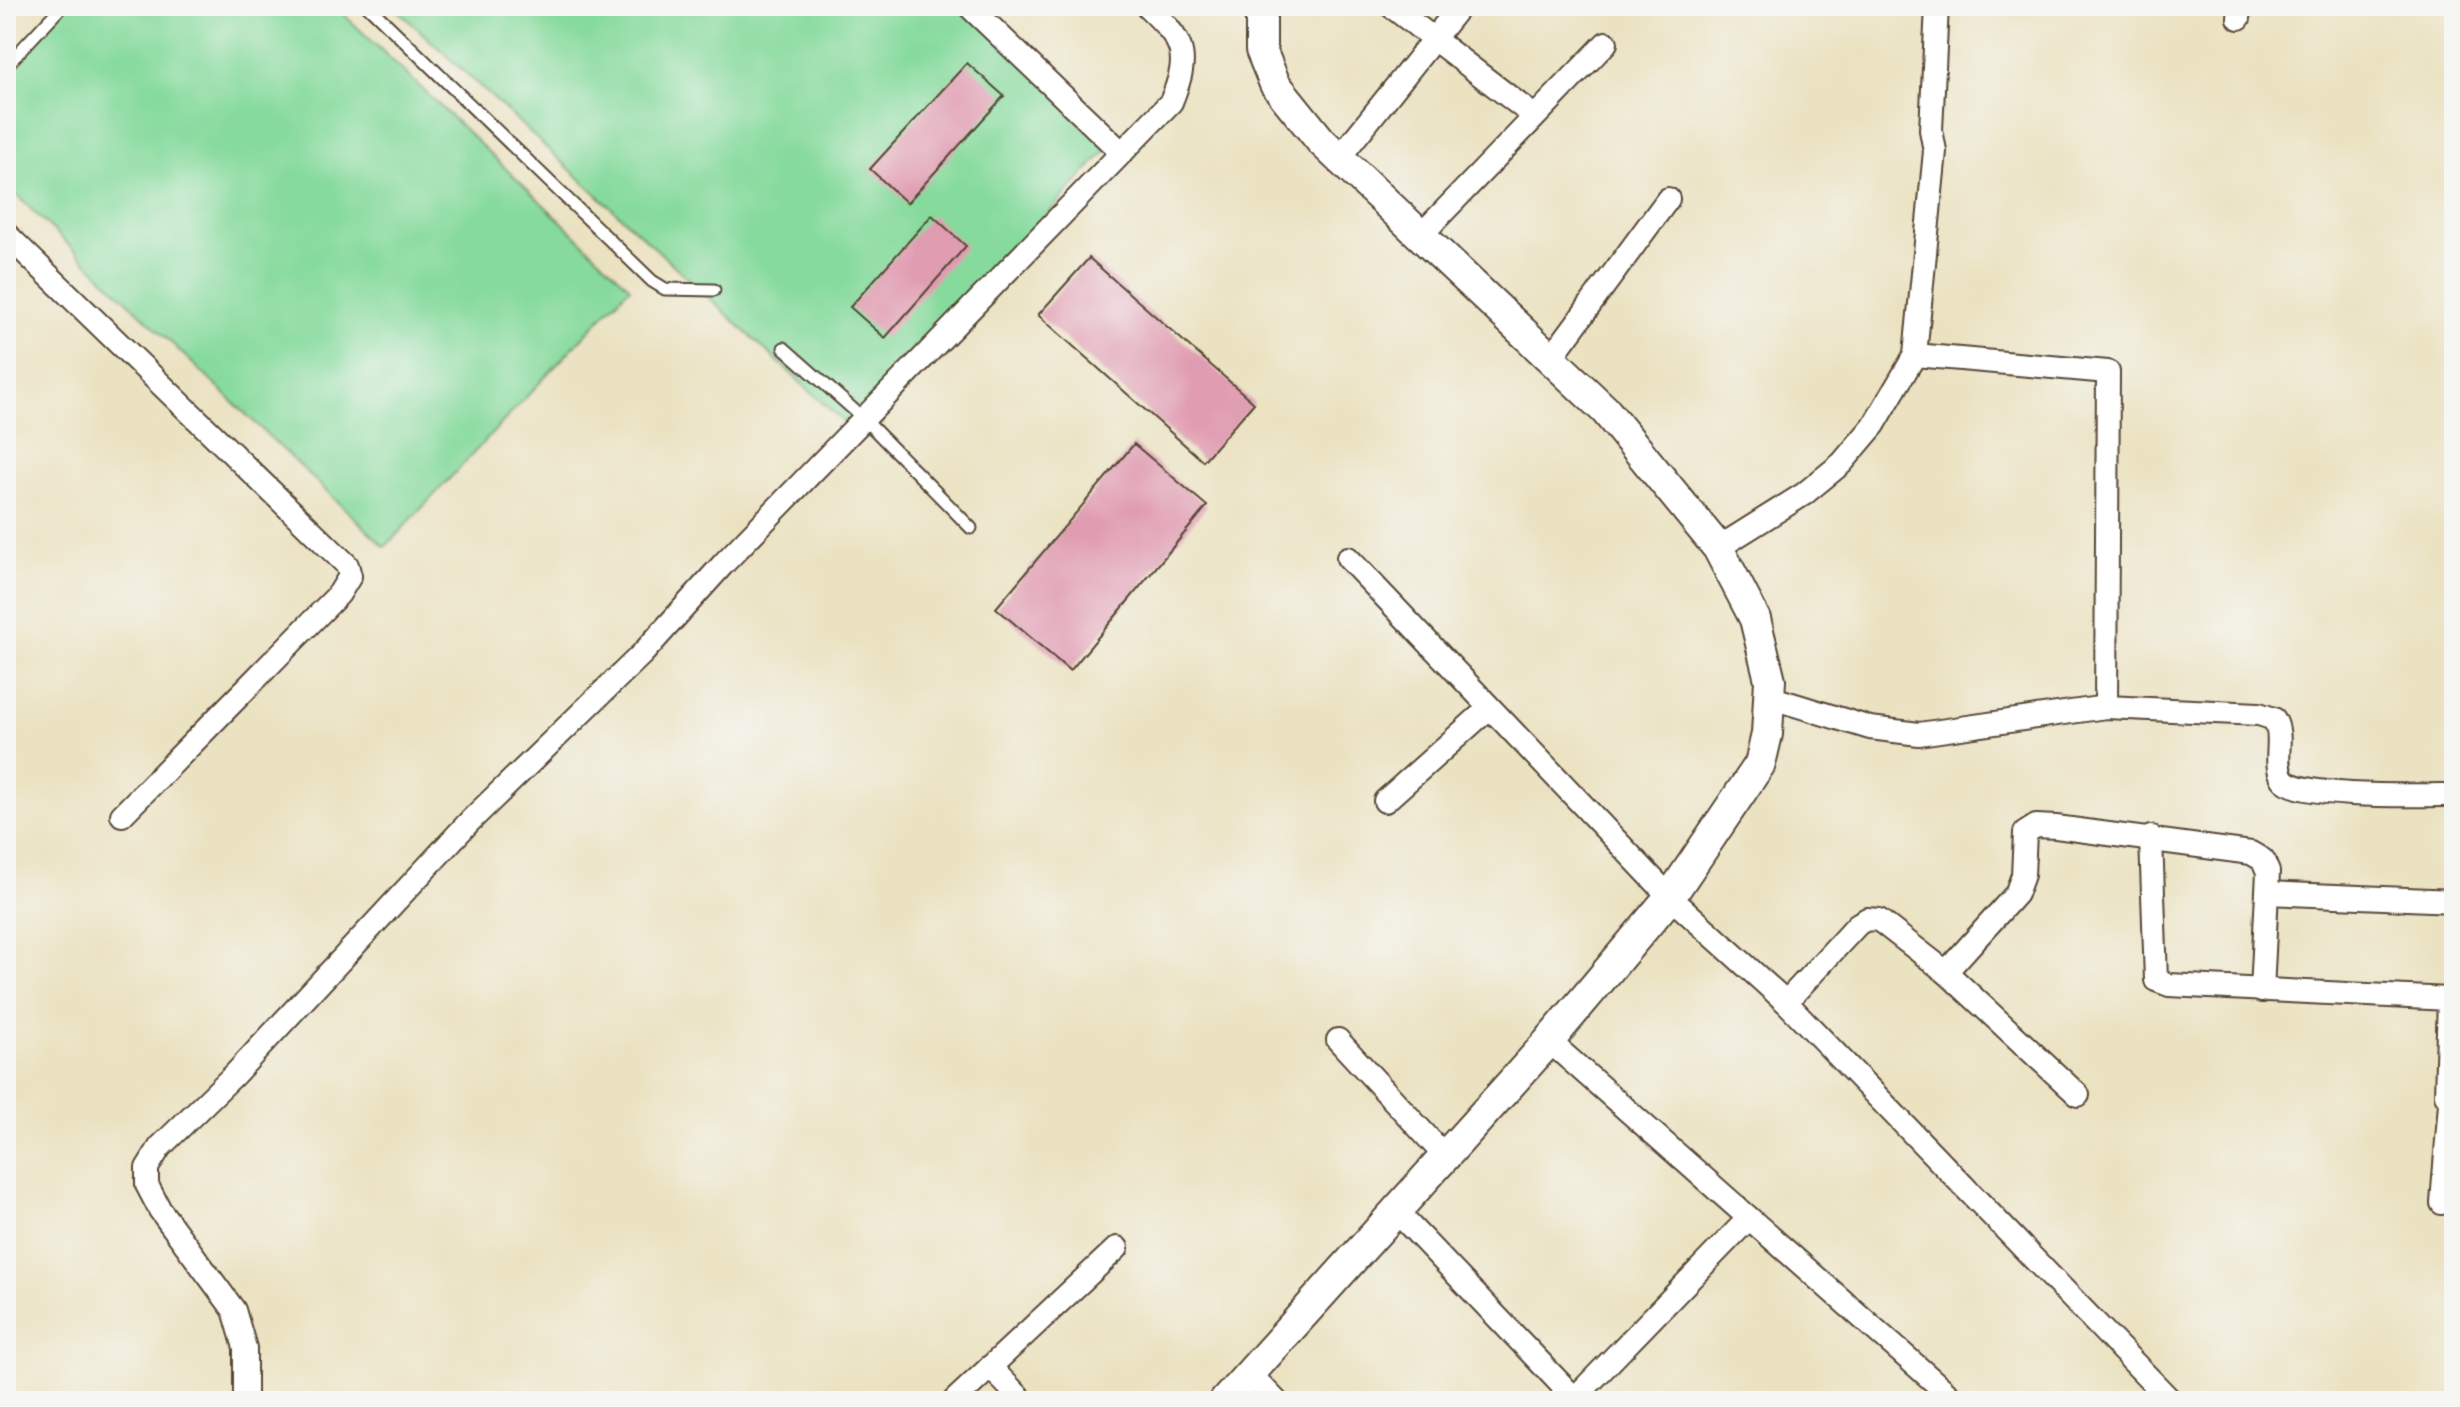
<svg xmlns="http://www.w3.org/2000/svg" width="2460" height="1407" viewBox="0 0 2460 1407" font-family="'IM FELL English',serif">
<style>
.green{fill:#85da9c;stroke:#60825d;stroke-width:2}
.building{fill:#e09cb1}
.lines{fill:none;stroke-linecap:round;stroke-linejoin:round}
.lane-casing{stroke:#554636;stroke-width:15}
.street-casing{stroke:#554636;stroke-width:26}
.secondary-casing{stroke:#554636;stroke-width:34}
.lane{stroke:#fff;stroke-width:11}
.street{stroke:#fff;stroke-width:22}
.secondary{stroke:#fff;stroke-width:30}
</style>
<rect width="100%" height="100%" fill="#f6f6f2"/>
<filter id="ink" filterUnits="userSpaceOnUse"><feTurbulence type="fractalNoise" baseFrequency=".0125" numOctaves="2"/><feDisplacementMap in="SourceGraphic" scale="16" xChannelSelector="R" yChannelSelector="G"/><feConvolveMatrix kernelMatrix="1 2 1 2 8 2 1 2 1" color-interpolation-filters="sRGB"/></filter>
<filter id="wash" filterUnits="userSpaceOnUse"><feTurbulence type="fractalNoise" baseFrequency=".006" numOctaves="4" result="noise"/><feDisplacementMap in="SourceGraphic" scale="32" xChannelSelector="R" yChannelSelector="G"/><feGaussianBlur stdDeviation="1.8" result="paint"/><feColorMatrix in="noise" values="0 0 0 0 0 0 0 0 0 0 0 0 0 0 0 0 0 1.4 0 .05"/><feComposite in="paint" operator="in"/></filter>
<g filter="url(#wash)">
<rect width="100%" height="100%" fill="#ebe2c1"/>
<g class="green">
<path d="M65,6H335L630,287L385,547L6,185V69Z"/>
<path d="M393,6H979L1119,136L851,429Z"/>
</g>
<g id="blocks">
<g class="building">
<path d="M967,63L1004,96L907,203L870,169Z"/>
<path d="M932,215L966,246L885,338L850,307Z"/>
<path d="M1089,258L1254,403L1203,461L1038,315Z"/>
<path d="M1134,444L1207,506L1070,671L996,608Z"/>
</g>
</g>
</g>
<g filter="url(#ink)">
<use href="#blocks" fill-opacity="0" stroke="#554636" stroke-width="2"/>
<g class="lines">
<g class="lane-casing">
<g id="lane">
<path d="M368,6L652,281L665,289L714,290"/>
<path d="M6,66L62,6"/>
<path d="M784,348L863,418L971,528"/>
</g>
</g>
<g class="street-casing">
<g id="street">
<path d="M969,6L1120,151"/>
<path d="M1391,6L1534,116"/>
<path d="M2239,18L2240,6"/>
<path d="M1339,158L1460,6"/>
<path d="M6,234L347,565L350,576L339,594L122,815"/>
<path d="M1421,235L1606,43"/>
<path d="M1915,355L2108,372L2106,707"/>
<path d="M1551,358L1668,199"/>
<path d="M1718,548L1804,494L1842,463L1874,425L1915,355L1935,151L1931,130L1937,6"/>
<path d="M1348,558L1670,897L1786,1002L2171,1401"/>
<path d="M1769,697L1870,728L1919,734L2106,707L2259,714L2274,719C2285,738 2272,762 2283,779C2296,799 2427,795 2454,795"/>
<path d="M1385,801L1489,708"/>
<path d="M2151,837L2156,980L2169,985L2449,999L2446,1095L2454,1104"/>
<path d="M2267,893L2454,901"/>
<path d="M1946,972L2016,894L2023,875L2025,833L2036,826L2056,827L2251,853L2263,860L2268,872L2262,991"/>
<path d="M1786,1002L1858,924L1867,919L1879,920L1946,972L2078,1095"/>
<path d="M1338,1040L1444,1155"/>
<path d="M1549,1041L1956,1401"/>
<path d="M2442,1203L2450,1103"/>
<path d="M1396,1211L1577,1401"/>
<path d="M990,1367L1023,1401"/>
<path d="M1250,1374L1276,1401"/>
<path d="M1575,1398L1749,1218"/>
<path d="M245,1401V1348L234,1310L160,1210L147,1185V1168L160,1147L235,1074L470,821L643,653L725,562L1171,102C1191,53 1184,42 1147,6"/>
<path d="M954,1401L1117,1248"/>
</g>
</g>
<g class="secondary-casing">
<path id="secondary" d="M1225,1401L1549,1041L1670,897L1760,764L1767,734L1770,680L1755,619L1718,548L1605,410L1321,141L1275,84L1261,50V6"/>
</g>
<use href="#lane" class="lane"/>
<use href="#street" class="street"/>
<use href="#secondary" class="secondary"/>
</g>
</g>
<rect width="2460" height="1407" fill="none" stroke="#f6f6f2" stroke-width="32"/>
</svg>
